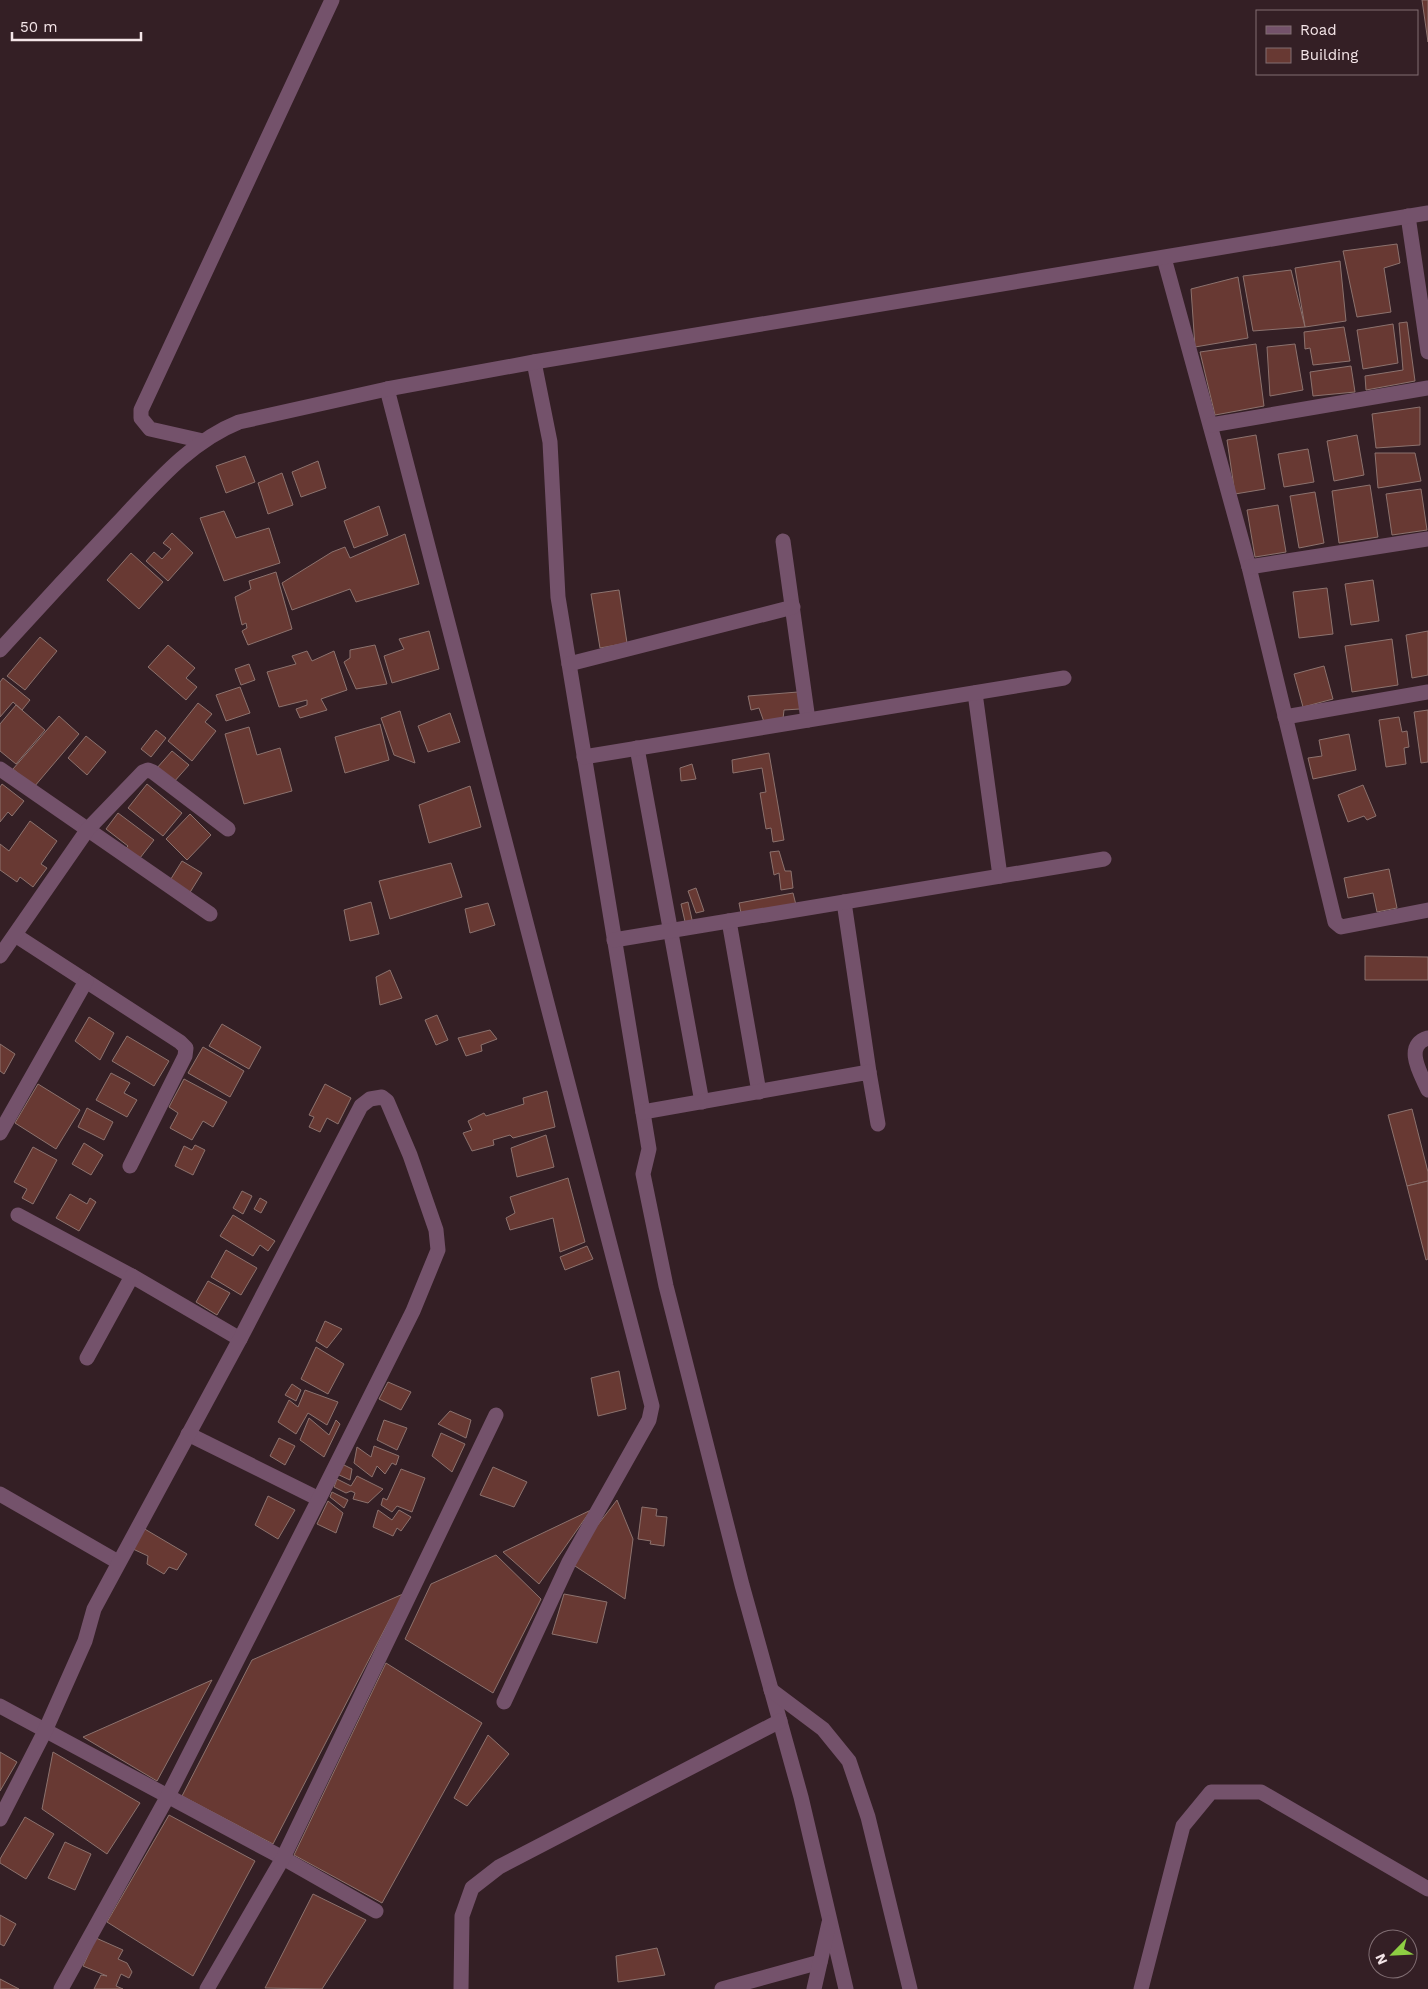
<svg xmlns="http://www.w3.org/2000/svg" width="1428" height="1989" viewBox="0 0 1428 1989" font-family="'Work Sans',sans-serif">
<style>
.building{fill:#683933;stroke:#8c726e}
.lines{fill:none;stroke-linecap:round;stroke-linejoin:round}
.minor{stroke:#74526b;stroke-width:15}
</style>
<rect width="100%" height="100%" fill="#341f25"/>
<g class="building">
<path d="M1422,0H1428V42Z"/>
<path d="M1397,244L1400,263L1384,268L1391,312L1357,317L1343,251Z"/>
<path d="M1340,261L1346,321L1305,327L1295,268Z"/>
<path d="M1291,270L1305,327L1253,331L1243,276Z"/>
<path d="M1238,277L1248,338L1195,347L1191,289Z"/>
<path d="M1407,322L1415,381L1366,390L1365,376L1403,370L1399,323Z"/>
<path d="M1393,324L1398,363L1363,369L1357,330Z"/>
<path d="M1344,327L1350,361L1313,365L1310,348L1305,349L1304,332Z"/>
<path d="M1256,344L1264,406L1215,415L1200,352Z"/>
<path d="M1295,344L1303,390L1270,396L1267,347Z"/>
<path d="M1351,366L1355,392L1313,396L1310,372Z"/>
<path d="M1420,407V445L1376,448L1372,414Z"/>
<path d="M1256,435L1265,489L1235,494L1227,440Z"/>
<path d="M1357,435L1364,475L1334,481L1327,441Z"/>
<path d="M1308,449L1314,482L1284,487L1278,454Z"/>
<path d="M1375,453H1415L1421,481L1378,488Z"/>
<path d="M245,456L255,482L226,493L216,466Z"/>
<path d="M318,461L326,488L301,497L292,472Z"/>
<path d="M282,473L293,505L268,514L258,483Z"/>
<path d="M1370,485L1378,537L1339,543L1332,491Z"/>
<path d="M1421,489L1427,530L1392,535L1386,494Z"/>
<path d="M1315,492L1324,543L1299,548L1290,496Z"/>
<path d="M1278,505L1286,552L1255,557L1247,510Z"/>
<path d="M379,506L388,535L354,548L344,521Z"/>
<path d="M224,511L236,538L269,528L280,563L224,581L200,518Z"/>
<path d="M172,533L193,553L168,581L146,561L154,552L162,559L171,549L163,543Z"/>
<path d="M405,534L419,584L356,602L350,589L292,610L282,583L332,552L345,547L350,558Z"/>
<path d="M131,553L163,582L139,609L107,580Z"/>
<path d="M276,572L292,629L248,645L242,631L247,628L246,623L242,625L235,597L251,589L249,581Z"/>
<path d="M1373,580L1379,621L1351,625L1345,584Z"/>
<path d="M1327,588L1333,634L1299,638L1293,592Z"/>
<path d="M619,590L627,643L600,648L591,594Z"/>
<path d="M429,631L439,669L392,683L384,656L404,649L399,639Z"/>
<path d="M1428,631V675L1412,678L1406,635Z"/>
<path d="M40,637L57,651L25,690L7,676Z"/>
<path d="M1392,639L1398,685L1352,692L1345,646Z"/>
<path d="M168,645L195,668L186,678L197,687L186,700L148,667Z"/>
<path d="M375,645L387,684L356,689L344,662L350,658V650Z"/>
<path d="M307,651L312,661L334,651L347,690L321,699L327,710L300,718L296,709L307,705V700L279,707L267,672L296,664L292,656Z"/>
<path d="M249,664L255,680L241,685L235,669Z"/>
<path d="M1324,666L1333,699L1303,707L1294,674Z"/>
<path d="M3,678L30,700L22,710L13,702L0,717V682Z"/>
<path d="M240,687L250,713L226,721L216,695Z"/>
<path d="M798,692L800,709L784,710L783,719L764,722L759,708L751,710L748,696Z"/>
<path d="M198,703L212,714L205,722L216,731L192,761L168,741Z"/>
<path d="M16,705L45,730L16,764L0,751V724Z"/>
<path d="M1428,710V762L1421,763L1414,712Z"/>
<path d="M400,711L415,763L394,755L381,718Z"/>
<path d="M450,713L460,742L428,752L418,726Z"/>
<path d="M59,716L79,734L34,787L13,769Z"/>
<path d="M1399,717L1402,732L1407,731L1409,747L1404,748L1406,764L1386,767L1379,720Z"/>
<path d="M380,724L389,760L345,773L335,737Z"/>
<path d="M249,727L257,755L280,748L292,791L244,804L225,734Z"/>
<path d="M156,730L166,738L151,757L141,749Z"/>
<path d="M1349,734L1356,770L1313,779L1308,758L1322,756L1319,740Z"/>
<path d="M86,736L106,752L87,775L68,758Z"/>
<path d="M172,751L189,765L173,783L156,769Z"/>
<path d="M769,753L784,840L773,842L771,828L766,829L760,793L766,792L762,768L733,773L732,760Z"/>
<path d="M692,764L696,779L681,781L680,768Z"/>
<path d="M2,784L24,801L12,816L8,812L0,822V787Z"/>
<path d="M147,784L182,813L163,836L128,808Z"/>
<path d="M1363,785L1376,816L1367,820L1364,816L1348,822L1338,795Z"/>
<path d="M470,786L481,827L429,843L419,805Z"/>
<path d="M118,813L154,840L140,858L126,848L128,846L106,829Z"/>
<path d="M190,814L211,835L187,860L166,839Z"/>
<path d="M30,821L57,841L41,864L47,868L33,887L20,877L17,882L0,870V844L9,851Z"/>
<path d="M779,851L785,871H791L793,888L781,890L779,873L774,875L770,852Z"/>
<path d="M182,861L202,873L189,894L169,882Z"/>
<path d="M451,863L462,897L390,919L379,881Z"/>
<path d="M1389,869L1397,908L1377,912L1373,893L1348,898L1344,878Z"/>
<path d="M696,888L704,911L696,913L688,891Z"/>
<path d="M793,893L796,905L742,918L739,903Z"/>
<path d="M371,902L379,934L350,941L344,910Z"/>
<path d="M688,902L693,924L686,926L681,904Z"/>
<path d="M488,903L495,925L470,933L465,909Z"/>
<path d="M1365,956L1428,957V980H1365Z"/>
<path d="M390,970L402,998L380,1005L376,977Z"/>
<path d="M437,1015L448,1040L436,1045L425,1020Z"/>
<path d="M89,1017L114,1033L100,1060L75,1041Z"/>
<path d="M222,1024L261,1047L249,1069L209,1046Z"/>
<path d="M490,1030L497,1039L481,1045L482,1051L466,1056L458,1038Z"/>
<path d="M127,1036L169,1061L154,1086L112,1061Z"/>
<path d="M0,1044L15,1054L4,1074L0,1071Z"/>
<path d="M203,1047L244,1071L230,1097L188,1073Z"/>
<path d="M111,1073L130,1083L124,1093L137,1100L127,1117L96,1100Z"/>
<path d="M184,1079L227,1102L213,1127L203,1121L192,1140L170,1128L178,1113L169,1107Z"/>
<path d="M38,1084L80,1110L56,1149L15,1123Z"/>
<path d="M325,1084L351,1098L338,1124L327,1118L320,1132L309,1127L314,1117L309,1115Z"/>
<path d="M547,1091L555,1127L513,1138L510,1135L493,1140L494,1145L472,1151L463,1133L472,1130L468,1121L484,1113L486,1116L524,1104L523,1098Z"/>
<path d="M87,1108L113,1122L104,1140L78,1127Z"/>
<path d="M1412,1109L1428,1172V1181L1407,1186L1388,1115Z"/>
<path d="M546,1135L554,1167L517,1177L511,1148Z"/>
<path d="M84,1143L103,1155L91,1175L72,1164Z"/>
<path d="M195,1145L205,1150L193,1175L175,1166L184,1146L192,1150Z"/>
<path d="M33,1147L57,1160L33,1204L22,1198L27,1189L14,1182Z"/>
<path d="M568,1178L585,1242L560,1252L553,1218L510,1230L506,1218L515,1213L510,1197Z"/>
<path d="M1428,1181V1259L1426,1260L1407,1186Z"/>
<path d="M242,1191L252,1196L243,1214L233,1208Z"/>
<path d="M70,1194L87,1204L90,1198L96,1202L79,1231L56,1218Z"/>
<path d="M260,1198L267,1202L261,1213L254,1209Z"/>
<path d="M233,1215L275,1241L268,1251L260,1245L253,1256L220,1236Z"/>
<path d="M587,1246L593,1259L565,1270L560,1257Z"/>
<path d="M226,1250L257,1268L241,1295L211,1277Z"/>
<path d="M208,1281L230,1293L217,1315L196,1302Z"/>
<path d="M325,1321L342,1329L327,1348L316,1341Z"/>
<path d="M316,1347L344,1364L328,1394L301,1379Z"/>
<path d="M619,1371L626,1409L598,1416L591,1378Z"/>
<path d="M388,1382L411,1392L401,1410L379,1399Z"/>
<path d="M292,1384L301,1390L296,1401L285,1395Z"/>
<path d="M305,1390L338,1402L327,1425L308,1413L296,1434L278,1422L289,1400L298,1407Z"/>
<path d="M450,1411L471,1420L466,1438L438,1424Z"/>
<path d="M309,1418L329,1435L336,1420L340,1424L324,1457L300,1440Z"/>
<path d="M384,1420L407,1428L397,1450L377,1440Z"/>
<path d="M441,1433L465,1444L452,1472L432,1456Z"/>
<path d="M279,1438L295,1446L285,1465L270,1456Z"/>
<path d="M374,1446L399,1456L396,1465L392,1463L385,1474L377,1466L372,1477L354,1463L357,1447L371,1457Z"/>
<path d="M342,1464L352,1469L350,1480L337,1474Z"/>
<path d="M493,1467L527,1482L514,1507L480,1495Z"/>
<path d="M401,1469L425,1478L412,1512L397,1506L392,1512L381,1505L383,1498L387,1500Z"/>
<path d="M357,1476L383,1489L368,1503L353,1499L355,1493L351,1491L346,1493L334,1487L337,1479L351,1486Z"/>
<path d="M332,1492L348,1500L344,1508L330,1497Z"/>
<path d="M268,1496L295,1510L278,1539L255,1525Z"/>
<path d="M617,1500L633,1539L625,1599L569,1562Z"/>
<path d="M328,1501L343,1513L336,1533L317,1524Z"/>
<path d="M642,1507L657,1509L656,1516L667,1517L664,1546L650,1544L651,1541L638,1539Z"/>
<path d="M378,1510L392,1520L399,1510L411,1517L401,1531L397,1528L393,1536L373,1527Z"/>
<path d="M591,1510L539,1584L503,1552Z"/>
<path d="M143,1528L187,1554L177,1570L169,1567L164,1574L147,1564L148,1556L133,1549Z"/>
<path d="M496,1555L541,1599L493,1693L405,1639L431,1584Z"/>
<path d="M403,1594L273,1844L182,1796L252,1660Z"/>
<path d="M564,1594L607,1602L597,1643L552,1634Z"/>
<path d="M386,1663L482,1723L382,1903L294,1855Z"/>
<path d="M212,1680L157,1781L83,1737Z"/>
<path d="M488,1735L509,1754L467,1806L454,1798Z"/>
<path d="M0,1752L17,1762L0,1791Z"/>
<path d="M53,1752L140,1803L107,1854L42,1809Z"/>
<path d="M169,1815L255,1861L193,1976L107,1922Z"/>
<path d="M25,1817L54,1834L26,1879L0,1863V1859Z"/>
<path d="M65,1842L91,1854L75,1890L48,1878Z"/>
<path d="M313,1894L366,1920L322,1989L265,1988Z"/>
<path d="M0,1915L16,1924L4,1946L0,1944Z"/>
<path d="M96,1938L123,1950L118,1959L127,1963L132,1972L129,1978L121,1974L116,1986L123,1989H94L101,1975L107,1976L83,1966Z"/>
<path d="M657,1948L665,1975L618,1982L616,1956Z"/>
<path d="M0,1979L19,1989H0Z"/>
</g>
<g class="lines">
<g class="minor">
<path d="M1408,216L1428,352"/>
<path d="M1164,258L1249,567L1335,922L1341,927L1428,910"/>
<path d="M534,362L550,442L558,597L649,1149L643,1174L666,1286L742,1585L801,1797L846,1989"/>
<path d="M387,389L652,1406L649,1420L569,1562L504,1702"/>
<path d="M1211,425L1428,388"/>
<path d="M203,441L150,429L141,418V410L332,0"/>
<path d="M783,541L808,720"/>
<path d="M1249,567L1428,539"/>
<path d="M0,650C39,607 78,565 117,524C154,485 189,442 239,422L387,389L534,362L1428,213"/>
<path d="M569,664L793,607"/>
<path d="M975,693L1000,876"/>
<path d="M1285,717L1428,692"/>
<path d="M637,748L702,1102"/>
<path d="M584,757L1064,678"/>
<path d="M0,769L210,914"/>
<path d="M844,902L869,1072"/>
<path d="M729,921L759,1092"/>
<path d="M15,935L180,1042L186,1048L185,1056L130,1166"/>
<path d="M614,940L1104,859"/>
<path d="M0,956L88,829L143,772L148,770L153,772L228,829"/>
<path d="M1428,1038C1403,1046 1421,1074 1428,1090"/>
<path d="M643,1112L869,1072L878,1124"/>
<path d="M0,1133L86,981"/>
<path d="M18,1215L132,1276L240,1339"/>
<path d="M87,1358L132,1276"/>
<path d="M188,1434L319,1499"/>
<path d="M0,1494L118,1562"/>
<path d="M771,1690L823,1729L849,1761L868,1817L910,1989"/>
<path d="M0,1706L283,1858L376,1911"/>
<path d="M0,1819L45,1731L85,1641L94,1609L240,1339L361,1106L370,1099L382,1097L387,1101L410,1155L436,1230L438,1250L413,1311L319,1499L168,1796L61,1989"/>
<path d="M207,1989L283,1858L496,1415"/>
<path d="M461,1989L462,1916L472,1888L499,1867L780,1721"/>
<path d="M722,1989L820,1962"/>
<path d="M814,1989L829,1923"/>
<path d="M1141,1989L1183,1826L1211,1792H1261L1428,1889"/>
</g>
</g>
<rect x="1256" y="10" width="162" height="65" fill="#341f25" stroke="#816e73"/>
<rect x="1266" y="26" width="25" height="8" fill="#74526b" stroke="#816e73"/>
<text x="1300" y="35" font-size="15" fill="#f4e5e8">Road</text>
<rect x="1266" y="48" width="25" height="15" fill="#683933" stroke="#816e73"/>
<text x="1300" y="60" font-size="15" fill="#f4e5e8">Building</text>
<g transform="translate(1393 1954) rotate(246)"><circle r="24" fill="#341f25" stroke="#816e73"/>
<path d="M0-4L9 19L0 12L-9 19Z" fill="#8ece43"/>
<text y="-8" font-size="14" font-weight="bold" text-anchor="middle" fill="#f4e5e8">N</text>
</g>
<path d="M12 32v8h129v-8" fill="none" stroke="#f4e5e8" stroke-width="2.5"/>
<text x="20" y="32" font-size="15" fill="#f4e5e8" stroke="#341f25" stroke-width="4" paint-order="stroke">50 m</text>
</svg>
